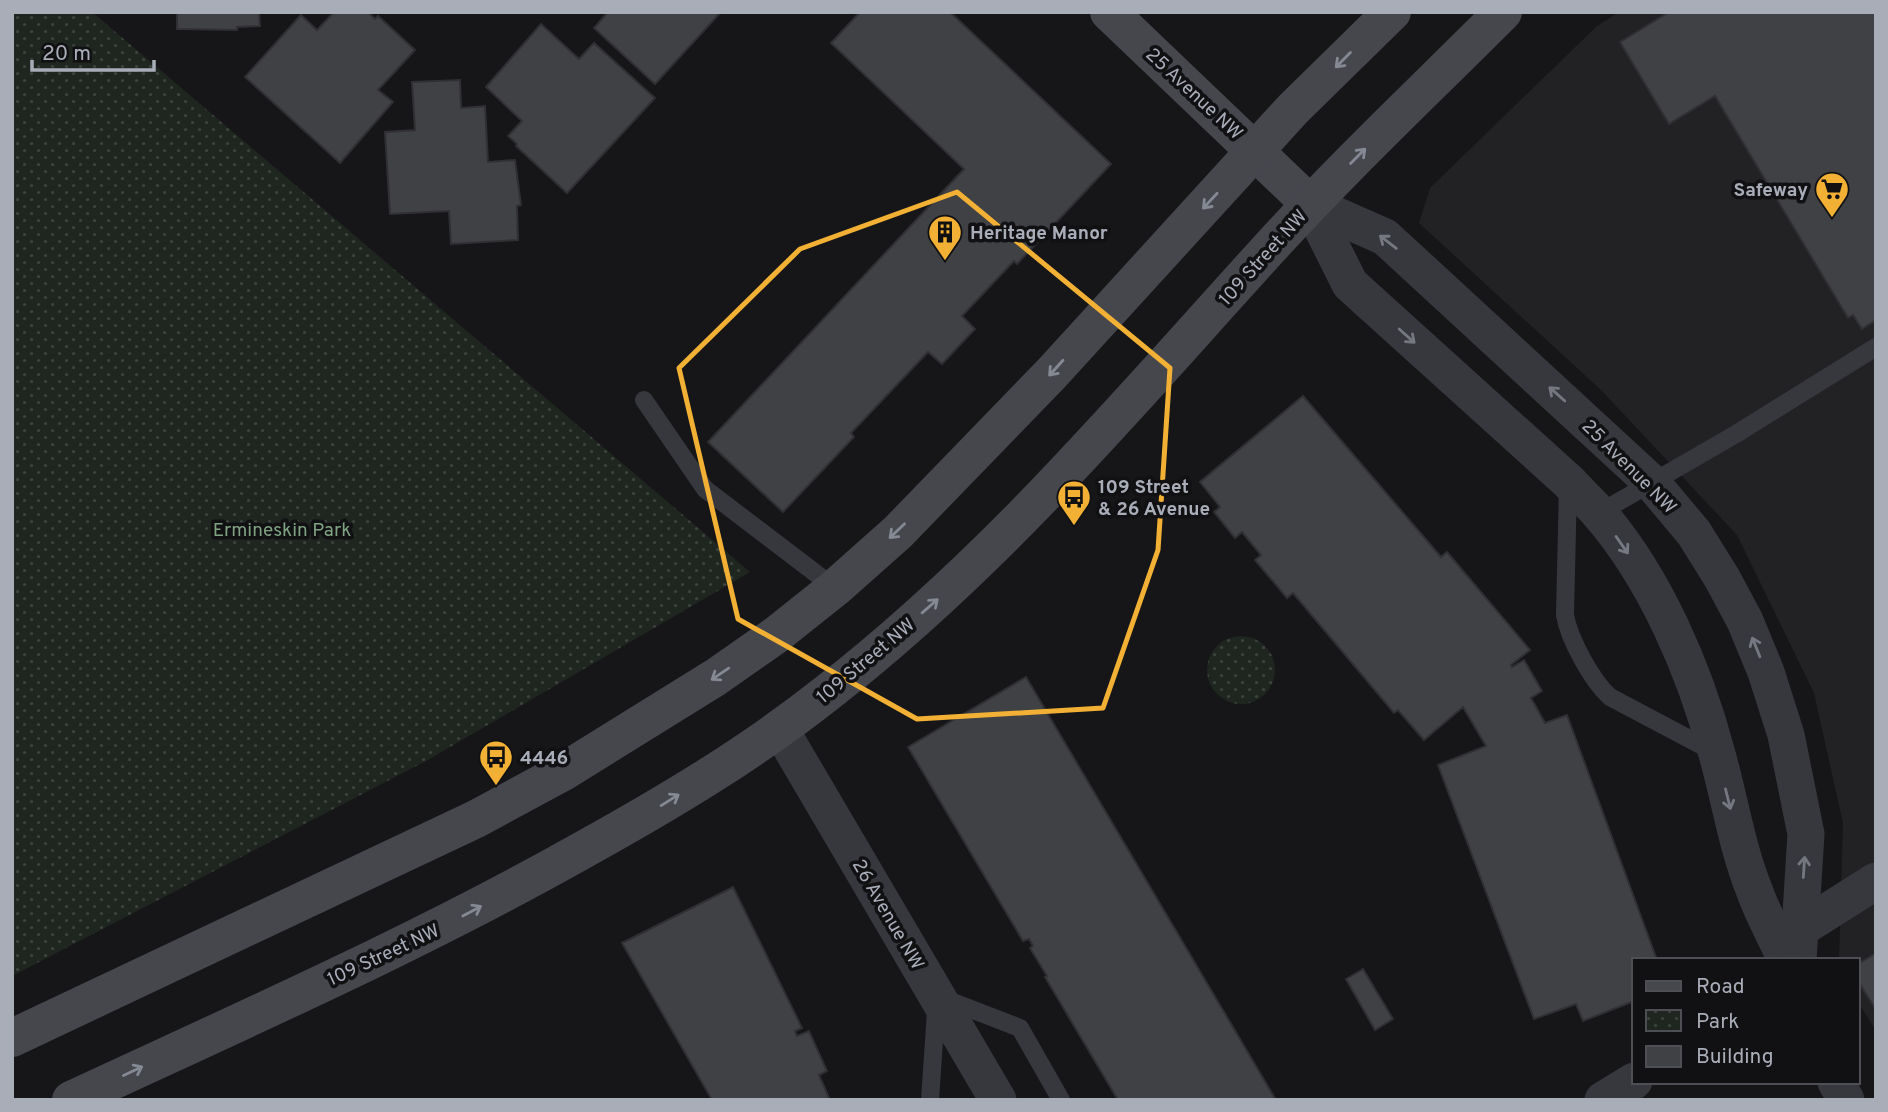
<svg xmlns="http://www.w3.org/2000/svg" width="1888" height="1112" viewBox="0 0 1888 1112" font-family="Overpass,sans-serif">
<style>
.built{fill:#222225}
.park{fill:url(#park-dots)}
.building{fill:#404145;stroke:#303034;stroke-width:2}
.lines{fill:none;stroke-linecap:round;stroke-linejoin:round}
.lane{stroke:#37383d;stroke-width:18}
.street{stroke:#37383d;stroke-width:37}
.secondary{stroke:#45474d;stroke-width:38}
.oneway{stroke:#858993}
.oneway2{stroke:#757881}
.marked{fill:none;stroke:#f2b134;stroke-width:5;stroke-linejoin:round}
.labels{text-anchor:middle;stroke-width:7;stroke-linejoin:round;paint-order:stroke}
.street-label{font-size:19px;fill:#a8adb8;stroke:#111113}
.poi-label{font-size:19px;font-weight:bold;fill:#a8adb8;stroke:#111113;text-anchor:start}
.park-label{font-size:19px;fill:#7fa381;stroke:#111113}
</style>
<defs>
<pattern id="park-dots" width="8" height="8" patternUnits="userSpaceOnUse" patternTransform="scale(1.75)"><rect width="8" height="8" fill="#1e261f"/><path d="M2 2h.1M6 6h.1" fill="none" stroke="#3c433d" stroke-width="1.8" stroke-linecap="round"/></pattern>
</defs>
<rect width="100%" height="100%" fill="#161618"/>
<path class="built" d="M1619,12H1876V1031L1858,1002V960H1839L1843,823L1814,693L1737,535L1601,390L1419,223L1430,188L1597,26Z"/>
<g class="park">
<path d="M12,12H92L750,572L426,761L12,976Z"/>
<circle cx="1241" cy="670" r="34"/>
</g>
<g class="building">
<path d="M177,12H259L260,26L237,27V30L177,29Z"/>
<path d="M334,12H368L375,19L378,16L415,50L378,90L393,102L340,163L245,77L301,15L317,30Z"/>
<path d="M608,12H721L655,84L594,28Z"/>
<path d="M860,12H950L1111,164L1017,264L1014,261L962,316L975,329L942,364L928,352L851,433L854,437L783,512L708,442L964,169L831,43Z"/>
<path d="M1669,12H1876V320L1862,329L1853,315L1848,318L1715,96L1669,124L1620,42Z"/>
<path d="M541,24L579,59L594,43L655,98L567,193L516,146L517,144L508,136L522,121L486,87Z"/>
<path d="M460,80L461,108L485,106L488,162L515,160L521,205L517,206L518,240L451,244L449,211L390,214L385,132L415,130L412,82Z"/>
<path d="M1303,396L1441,557L1447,552L1530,650L1511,665L1512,667L1524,660L1542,691L1531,698L1545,723L1567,715L1657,960H1634V1001L1583,1021L1576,1004L1534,1019L1438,765L1486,746L1463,707L1424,740L1398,710L1394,713L1293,593L1287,598L1255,560L1261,555L1242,532L1235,538L1214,512L1220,507L1200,482Z"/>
<path d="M1026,677L1276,1100H1118L1045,977L1047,976L1030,948L1033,946L1029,939L1023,941L908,747Z"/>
<path d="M733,887L802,1028L795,1031L797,1036L809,1031L827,1071L819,1075L830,1100H712L622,943Z"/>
<path d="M1876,953V1010L1858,981V964Z"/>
<path d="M1363,969L1393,1019L1375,1030L1346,979Z"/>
</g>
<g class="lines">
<g class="lane">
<path d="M644,400L705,489L835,588"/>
<path d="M1568,485L1565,615C1569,639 1592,681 1610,697L1714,752"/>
<path d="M1599,513L1736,434L1876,347"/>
<path d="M930,1100L937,996L1020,1028L1061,1100"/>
</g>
<g class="street">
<path d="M1310,204L1385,237L1652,483L1694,533L1722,578L1745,621L1766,672L1786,735L1806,834L1798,960"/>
<path d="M1310,204L1350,284L1569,482C1578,492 1589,502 1598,512C1655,577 1695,671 1717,754C1730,800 1737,848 1755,892C1763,915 1776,937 1786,960"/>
<path d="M780,729L998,1100"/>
<path d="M1790,943L1800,929L1876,881"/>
<path d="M1836,1082L1846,1100"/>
<path d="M1603,1100L1634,1081"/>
</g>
<g class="secondary">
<path d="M1109,12L1310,204"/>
<path d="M12,1038L476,819L563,772L716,677L776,635L835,588L898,532L1052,373L1293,109L1392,12"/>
<path d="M71,1100C243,1020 416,944 581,851C666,804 750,754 827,693C994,563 1124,408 1265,253C1341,169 1423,92 1503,12"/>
</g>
</g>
<defs><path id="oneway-shaft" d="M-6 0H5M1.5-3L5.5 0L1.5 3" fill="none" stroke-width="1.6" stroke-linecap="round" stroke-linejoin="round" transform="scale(1.75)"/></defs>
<g class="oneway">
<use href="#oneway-shaft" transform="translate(1343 60) rotate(135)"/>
<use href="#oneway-shaft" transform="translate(1358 156) rotate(-45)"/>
<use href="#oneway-shaft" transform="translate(1210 201) rotate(133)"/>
<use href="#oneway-shaft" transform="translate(1056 368) rotate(132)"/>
<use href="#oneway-shaft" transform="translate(897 531) rotate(136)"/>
<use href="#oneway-shaft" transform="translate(930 606) rotate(-41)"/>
<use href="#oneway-shaft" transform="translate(720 674) rotate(146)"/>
<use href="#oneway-shaft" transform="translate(670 800) rotate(-32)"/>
<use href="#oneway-shaft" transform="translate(472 911) rotate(-28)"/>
<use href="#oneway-shaft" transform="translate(133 1071) rotate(-25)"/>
</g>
<g class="oneway2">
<use href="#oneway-shaft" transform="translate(1388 242) rotate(-142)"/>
<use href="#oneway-shaft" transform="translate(1407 336) rotate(42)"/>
<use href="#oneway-shaft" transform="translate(1557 394) rotate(-138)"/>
<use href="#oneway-shaft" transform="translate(1622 545) rotate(55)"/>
<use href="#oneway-shaft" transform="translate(1756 647) rotate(-112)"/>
<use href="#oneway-shaft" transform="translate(1728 799) rotate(76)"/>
<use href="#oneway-shaft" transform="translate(1804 867) rotate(-86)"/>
</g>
<path class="marked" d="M957,192L1170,368L1158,550L1103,708L917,719L738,619L679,368L800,249Z"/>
<defs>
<g id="supermarket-pin" transform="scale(1.75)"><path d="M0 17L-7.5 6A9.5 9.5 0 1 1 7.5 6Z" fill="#f2b134" stroke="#111113"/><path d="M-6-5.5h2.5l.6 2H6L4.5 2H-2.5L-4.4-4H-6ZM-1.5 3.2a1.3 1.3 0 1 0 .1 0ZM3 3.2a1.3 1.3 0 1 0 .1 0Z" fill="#111"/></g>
<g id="building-pin" transform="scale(1.75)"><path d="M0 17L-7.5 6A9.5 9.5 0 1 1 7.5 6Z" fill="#f2b134" stroke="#111113"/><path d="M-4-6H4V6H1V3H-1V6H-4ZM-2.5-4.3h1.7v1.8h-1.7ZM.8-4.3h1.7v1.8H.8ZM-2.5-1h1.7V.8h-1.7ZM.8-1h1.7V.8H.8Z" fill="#111"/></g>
<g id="bus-pin" transform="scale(1.75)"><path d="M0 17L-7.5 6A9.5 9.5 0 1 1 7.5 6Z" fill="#f2b134" stroke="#111113"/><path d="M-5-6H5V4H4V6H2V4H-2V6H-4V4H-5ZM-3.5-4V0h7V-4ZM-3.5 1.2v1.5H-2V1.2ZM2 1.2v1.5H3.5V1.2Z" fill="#111"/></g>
</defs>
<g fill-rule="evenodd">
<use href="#supermarket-pin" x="1832" y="189"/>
<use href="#building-pin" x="945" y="232"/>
<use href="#bus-pin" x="1074" y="497"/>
<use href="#bus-pin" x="496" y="757"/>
</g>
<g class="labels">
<g class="street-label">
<text transform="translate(1195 93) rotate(43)" y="7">25 Avenue NW</text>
<text transform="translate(1262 257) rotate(-48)" y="7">109 Street NW</text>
<text transform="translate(1630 466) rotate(45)" y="7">25 Avenue NW</text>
<text transform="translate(865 660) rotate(-40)" y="7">109 Street NW</text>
<text transform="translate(889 914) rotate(60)" y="7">26 Avenue NW</text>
<text transform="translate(383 954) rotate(-25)" y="7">109 Street NW</text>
</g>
<g class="poi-label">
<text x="1808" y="196" text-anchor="end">Safeway</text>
<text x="970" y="239">Heritage Manor</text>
<text x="1098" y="493">109 Street<tspan x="1098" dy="22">&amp; 26 Avenue</tspan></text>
<text x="520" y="764">4446</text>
</g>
<g class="park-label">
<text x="282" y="536">Ermineskin Park</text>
</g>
</g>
<rect width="1888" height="1112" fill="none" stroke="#a8adb8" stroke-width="28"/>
<rect x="1632" y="958" width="228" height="126" fill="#111113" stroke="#4d4f55" stroke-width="2"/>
<rect x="1646" y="981" width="35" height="10" fill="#45474d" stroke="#4d4f55" stroke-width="2"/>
<text x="1696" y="993" font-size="21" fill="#a8adb8">Road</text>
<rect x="1646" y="1010" width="35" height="21" fill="url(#park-dots)" stroke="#4d4f55" stroke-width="2"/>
<text x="1696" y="1028" font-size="21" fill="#a8adb8">Park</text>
<rect x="1646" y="1046" width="35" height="21" fill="#404145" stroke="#4d4f55" stroke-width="2"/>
<text x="1696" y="1063" font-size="21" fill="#a8adb8">Building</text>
<path d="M32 60v10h122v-10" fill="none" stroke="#a8adb8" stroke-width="3.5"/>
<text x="42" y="60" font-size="21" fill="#a8adb8" stroke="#111113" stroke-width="5" paint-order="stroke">20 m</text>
</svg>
